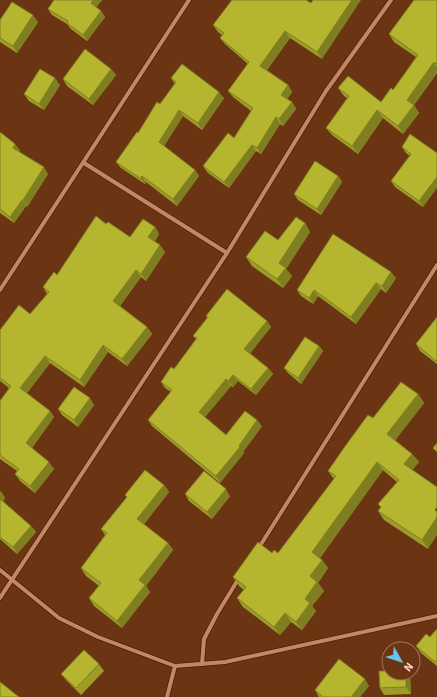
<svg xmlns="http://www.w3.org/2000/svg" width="437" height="697" viewBox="0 0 437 697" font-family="Signika,sans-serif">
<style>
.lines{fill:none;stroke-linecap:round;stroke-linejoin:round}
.minor-casing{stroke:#481f05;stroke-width:5.5}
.minor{stroke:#c48664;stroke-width:4}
.wall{fill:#9d9c28}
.shaded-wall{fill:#7f7f21}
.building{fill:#b6b52f;stroke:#7f7f21}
</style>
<rect width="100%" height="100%" fill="#6b3513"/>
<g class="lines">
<g class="minor-casing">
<g id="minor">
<path d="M84,163L227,253"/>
<path d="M0,290L189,0"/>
<path d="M258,549L437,265"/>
<path d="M0,570L59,618L98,637L175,666L225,662L437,616"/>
<path d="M0,598L227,253L326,91L391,0"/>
<path d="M202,664L204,639L217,614L239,578"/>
<path d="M167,697L175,666"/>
</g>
</g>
<use href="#minor" class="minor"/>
</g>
<g class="wall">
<path d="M54,0H102L96,7L101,11L105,17L87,41L71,29L67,24L52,15L48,9Z"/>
<path d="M231,0H306L322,59L290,38L267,70L288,85L292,92L287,99L292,102L296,109L283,126L280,124L261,154L256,151L229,188L208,173L203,166L234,138L251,111L233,97L228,91L248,64L225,44L220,38L222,35L218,32L213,25L232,1Z"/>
<path d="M437,0V73L414,105L419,113L403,134L383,118L358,154L332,135L326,128L347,98L344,96L338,88L381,102L393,90L416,57L394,42L389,34Z"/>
<path d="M0,20L38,22L17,53L0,42Z"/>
<path d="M111,69L116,75L93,105L67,86L63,79Z"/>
<path d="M171,78L224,98L202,130L183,116L164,146L195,170L199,176L177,206L146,182L145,184L121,168L116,162L175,84Z"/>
<path d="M60,85L44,110L29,101L24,94Z"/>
<path d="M0,132L15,144L20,151L19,152L48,174L27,207L26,206L14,223L0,213Z"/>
<path d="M410,134L423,207L395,187L391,181L410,156L406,153L402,147Z"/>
<path d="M338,176L342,182L321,215L298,200L294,194Z"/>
<path d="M305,223L310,232L286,269L292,276L283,288L252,266L246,257L278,240Z"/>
<path d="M106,224L130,237L155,227L159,234L155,241L165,252L146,281L141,277L120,306L147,327L152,334L127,366L108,352L84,387L50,363L27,393L50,411L54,417L32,448L54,469L35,493L20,481L15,474L17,471L0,459V401L9,388L0,381V330L30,314L47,294L43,287L57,275Z"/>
<path d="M396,278L386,293L381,289L356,324L318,296L313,304L301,296L297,290Z"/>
<path d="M206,316L267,321L271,327L250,353L268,368L273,374L256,395L238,381L233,387L231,386L205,417L226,435L262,426L243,452L244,453L220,483L152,426L148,420L171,392L165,388L161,382L174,369L196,339L193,336L207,318Z"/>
<path d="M437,317V364L420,351L416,344Z"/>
<path d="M319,346L323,351L301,384L288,373L284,368Z"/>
<path d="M418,394L424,403L395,440L412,454L419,462L412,470L428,549L384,520L378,511L381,508L378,504L397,482L383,470L320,558L328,568L318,583L324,591L312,606L316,611L302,630L291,622L280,635L243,607L237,598L244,590L239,586L233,577L272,553H278L334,479L328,471L373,418Z"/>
<path d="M94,405L78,427L62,415L58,409Z"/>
<path d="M164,485L169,492L144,524L168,543L173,550L146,586L150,592L122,628L94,606L89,598L99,586L86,576L81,568L105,535L101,529L127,498L125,495Z"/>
<path d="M0,491L5,498L3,501L31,526L36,532L17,554L0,539Z"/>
<path d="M185,494L230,496L212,519L189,501Z"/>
<path d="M437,629V666L421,653L416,646L430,637Z"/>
<path d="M99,664L104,671L81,695L66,680L61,674Z"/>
<path d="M406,673H407L410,677L411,694L384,695L380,688Z"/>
<path d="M369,686L360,697H319L315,690Z"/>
</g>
<g class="shaded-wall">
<path d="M93,0H102L95,9L91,3Z"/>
<path d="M352,0H361L322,59L317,52Z"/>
<path d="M101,11L105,17L87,41L83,35Z"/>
<path d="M33,15L38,22L17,53L13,46Z"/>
<path d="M285,31L290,38L265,72L260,66Z"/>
<path d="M434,62L437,67V73L412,107L407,100Z"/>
<path d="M111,69L116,75L93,105L89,99Z"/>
<path d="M55,78L60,85L44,110L39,104Z"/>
<path d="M288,85L292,92L286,101L281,95Z"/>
<path d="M219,92L224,98L202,130L198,123Z"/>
<path d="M292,102L296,109L283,126L279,119Z"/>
<path d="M414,105L419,113L403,134L398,126Z"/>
<path d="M179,110L183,116L163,148L159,142Z"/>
<path d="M377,110L383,118L358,154L352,146Z"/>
<path d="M276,117L280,124L261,154L257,148Z"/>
<path d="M15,144L20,151L17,154L13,148Z"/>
<path d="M252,145L256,151L229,188L224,182Z"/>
<path d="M44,167L48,174L27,207L23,200Z"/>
<path d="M195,170L199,176L177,206L173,199Z"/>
<path d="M142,176L146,182L145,184L140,178Z"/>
<path d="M338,176L342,182L321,215L317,209Z"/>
<path d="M437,177V188L423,207L419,201Z"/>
<path d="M22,200L26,206L14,223L10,217Z"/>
<path d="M305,223L310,232L286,269L292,276L283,288L277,279L279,263Z"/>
<path d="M155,227L159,234L153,244L148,237Z"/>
<path d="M160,245L165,252L146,281L141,274Z"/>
<path d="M136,270L141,277L118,308L113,301Z"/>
<path d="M391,272L396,278L386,293L382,286Z"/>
<path d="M376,283L381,289L356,324L351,317Z"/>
<path d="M314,290L318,296L313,304L309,298Z"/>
<path d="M267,321L271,327L249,355L244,349Z"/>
<path d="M147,327L152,334L127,366L122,359Z"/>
<path d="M103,345L108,352L84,387L80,380Z"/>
<path d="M319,346L323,351L301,384L298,378Z"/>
<path d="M45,356L50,363L25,395L20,388Z"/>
<path d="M268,368L273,374L256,395L251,389Z"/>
<path d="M233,375L238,381L233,387L228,381Z"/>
<path d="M226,379L231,386L203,419L199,412Z"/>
<path d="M418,394L424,403L394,442L387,434Z"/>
<path d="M90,398L94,405L78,427L74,420Z"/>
<path d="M50,411L54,417L30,450L26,443Z"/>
<path d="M257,420L262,426L243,452L244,453L220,483L216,476Z"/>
<path d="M412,454L419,462L410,473L404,464Z"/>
<path d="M49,462L54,469L35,493L30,486Z"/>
<path d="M377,462L383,470L318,560L312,552Z"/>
<path d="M164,485L169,492L142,526L137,519Z"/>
<path d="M226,489L230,496L212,519L207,512Z"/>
<path d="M1,491L5,498L2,503L0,500V492Z"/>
<path d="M437,517V535L428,549L422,540Z"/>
<path d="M31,526L36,532L17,554L13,547Z"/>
<path d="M168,543L173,550L146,586L150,592L122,628L117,621L139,580Z"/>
<path d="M322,560L328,568L318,583L324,591L312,606L316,611L302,630L296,622L310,576Z"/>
<path d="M285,613L291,622L280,635L274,627Z"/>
<path d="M406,673H407L410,677L411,694L406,687Z"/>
<path d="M365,679L369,686L360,697H351Z"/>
</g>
<g class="building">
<path d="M54,0H93L91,3L101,11L83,35L67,23L68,21L48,9Z"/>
<path d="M232,0H306L311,3L313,0H352L317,52L285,31L260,66L288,85L281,95L292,102L279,119L276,117L257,148L252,145L224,182L203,166L228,133L234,138L253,108L228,91L249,62L220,38L224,33L213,25Z"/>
<path d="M414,0H437V63L436,64L434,62L407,100L414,105L398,126L377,110L352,146L326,128L349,96L338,88L348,76L381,102L391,88L393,90L418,55L389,34Z"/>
<path d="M12,2L33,15L13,46L0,38V20Z"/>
<path d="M85,49L111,69L89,99L63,79Z"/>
<path d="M182,64L219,92L198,123L179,110L159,142L195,170L173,199L142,176L140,178L116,162L137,132L138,133L157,102L160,104L176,82L171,78Z"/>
<path d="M40,69L55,78L39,104L24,94Z"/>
<path d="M0,132L15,144L13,148L44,167L23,200H22L10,217L0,209Z"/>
<path d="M410,134L437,153V177L419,201L391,181L411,154L402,147Z"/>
<path d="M315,161L338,176L317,209L294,194Z"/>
<path d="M96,216L106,224L108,222L130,237L143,219L155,227L148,237L160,245L141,274L136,270L113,301L147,327L122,359L103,345L80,380L45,356L20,388L50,411L26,443L49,462L30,486L15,474L19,469L0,455V401L11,386L0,378V330L19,305L30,314L49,292L43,287L54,272L57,275Z"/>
<path d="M296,217L305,223L279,263L286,268L277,279L246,257L265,231L278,240Z"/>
<path d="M333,234L391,272L382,286L376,283L351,317L314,290L309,298L297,290Z"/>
<path d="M227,289L267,321L244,349L268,368L251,389L233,375L228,381L226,379L199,412L226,435L245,411L257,420L239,446L240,447L216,476L148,420L172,390L161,382L171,367L174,369L197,338L193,336L208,317L206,316Z"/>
<path d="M437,317V361H436L416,344Z"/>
<path d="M305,337L319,346L298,378L284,368Z"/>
<path d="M401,382L418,394L387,434L412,454L404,464L437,487V507L435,510L437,512V517L422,540L378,511L381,507L378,504L399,480L377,462L312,552L322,560L310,576L317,582L305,599L310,603L296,622L285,613L274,627L237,598L246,587L233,577L258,542L272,553L274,550L278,553L336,476L328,471L346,445L368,415L373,418Z"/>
<path d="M74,387L90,398L74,420L58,409Z"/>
<path d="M437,443V452L433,448Z"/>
<path d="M145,470L164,485L137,519L168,543L139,580L145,585L117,621L89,598L101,583L81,568L107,533L101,529L127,497L125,495Z"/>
<path d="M204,471L226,489L207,512L185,494Z"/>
<path d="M0,499L31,526L13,547L0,537Z"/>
<path d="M437,629V660L435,662L416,646L426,634L430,637Z"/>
<path d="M84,650L99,664L76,688L61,674Z"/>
<path d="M339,659L365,679L351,697H323L315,690Z"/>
<path d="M379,671H389V673H406V687L380,688Z"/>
<path d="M0,682L19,697H0Z"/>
</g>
<g transform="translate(401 661) rotate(129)"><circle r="19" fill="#6b3513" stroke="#a3755a"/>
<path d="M0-3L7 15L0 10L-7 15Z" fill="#65c5ee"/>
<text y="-6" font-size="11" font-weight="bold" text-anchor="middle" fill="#f8d6c4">N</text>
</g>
</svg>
